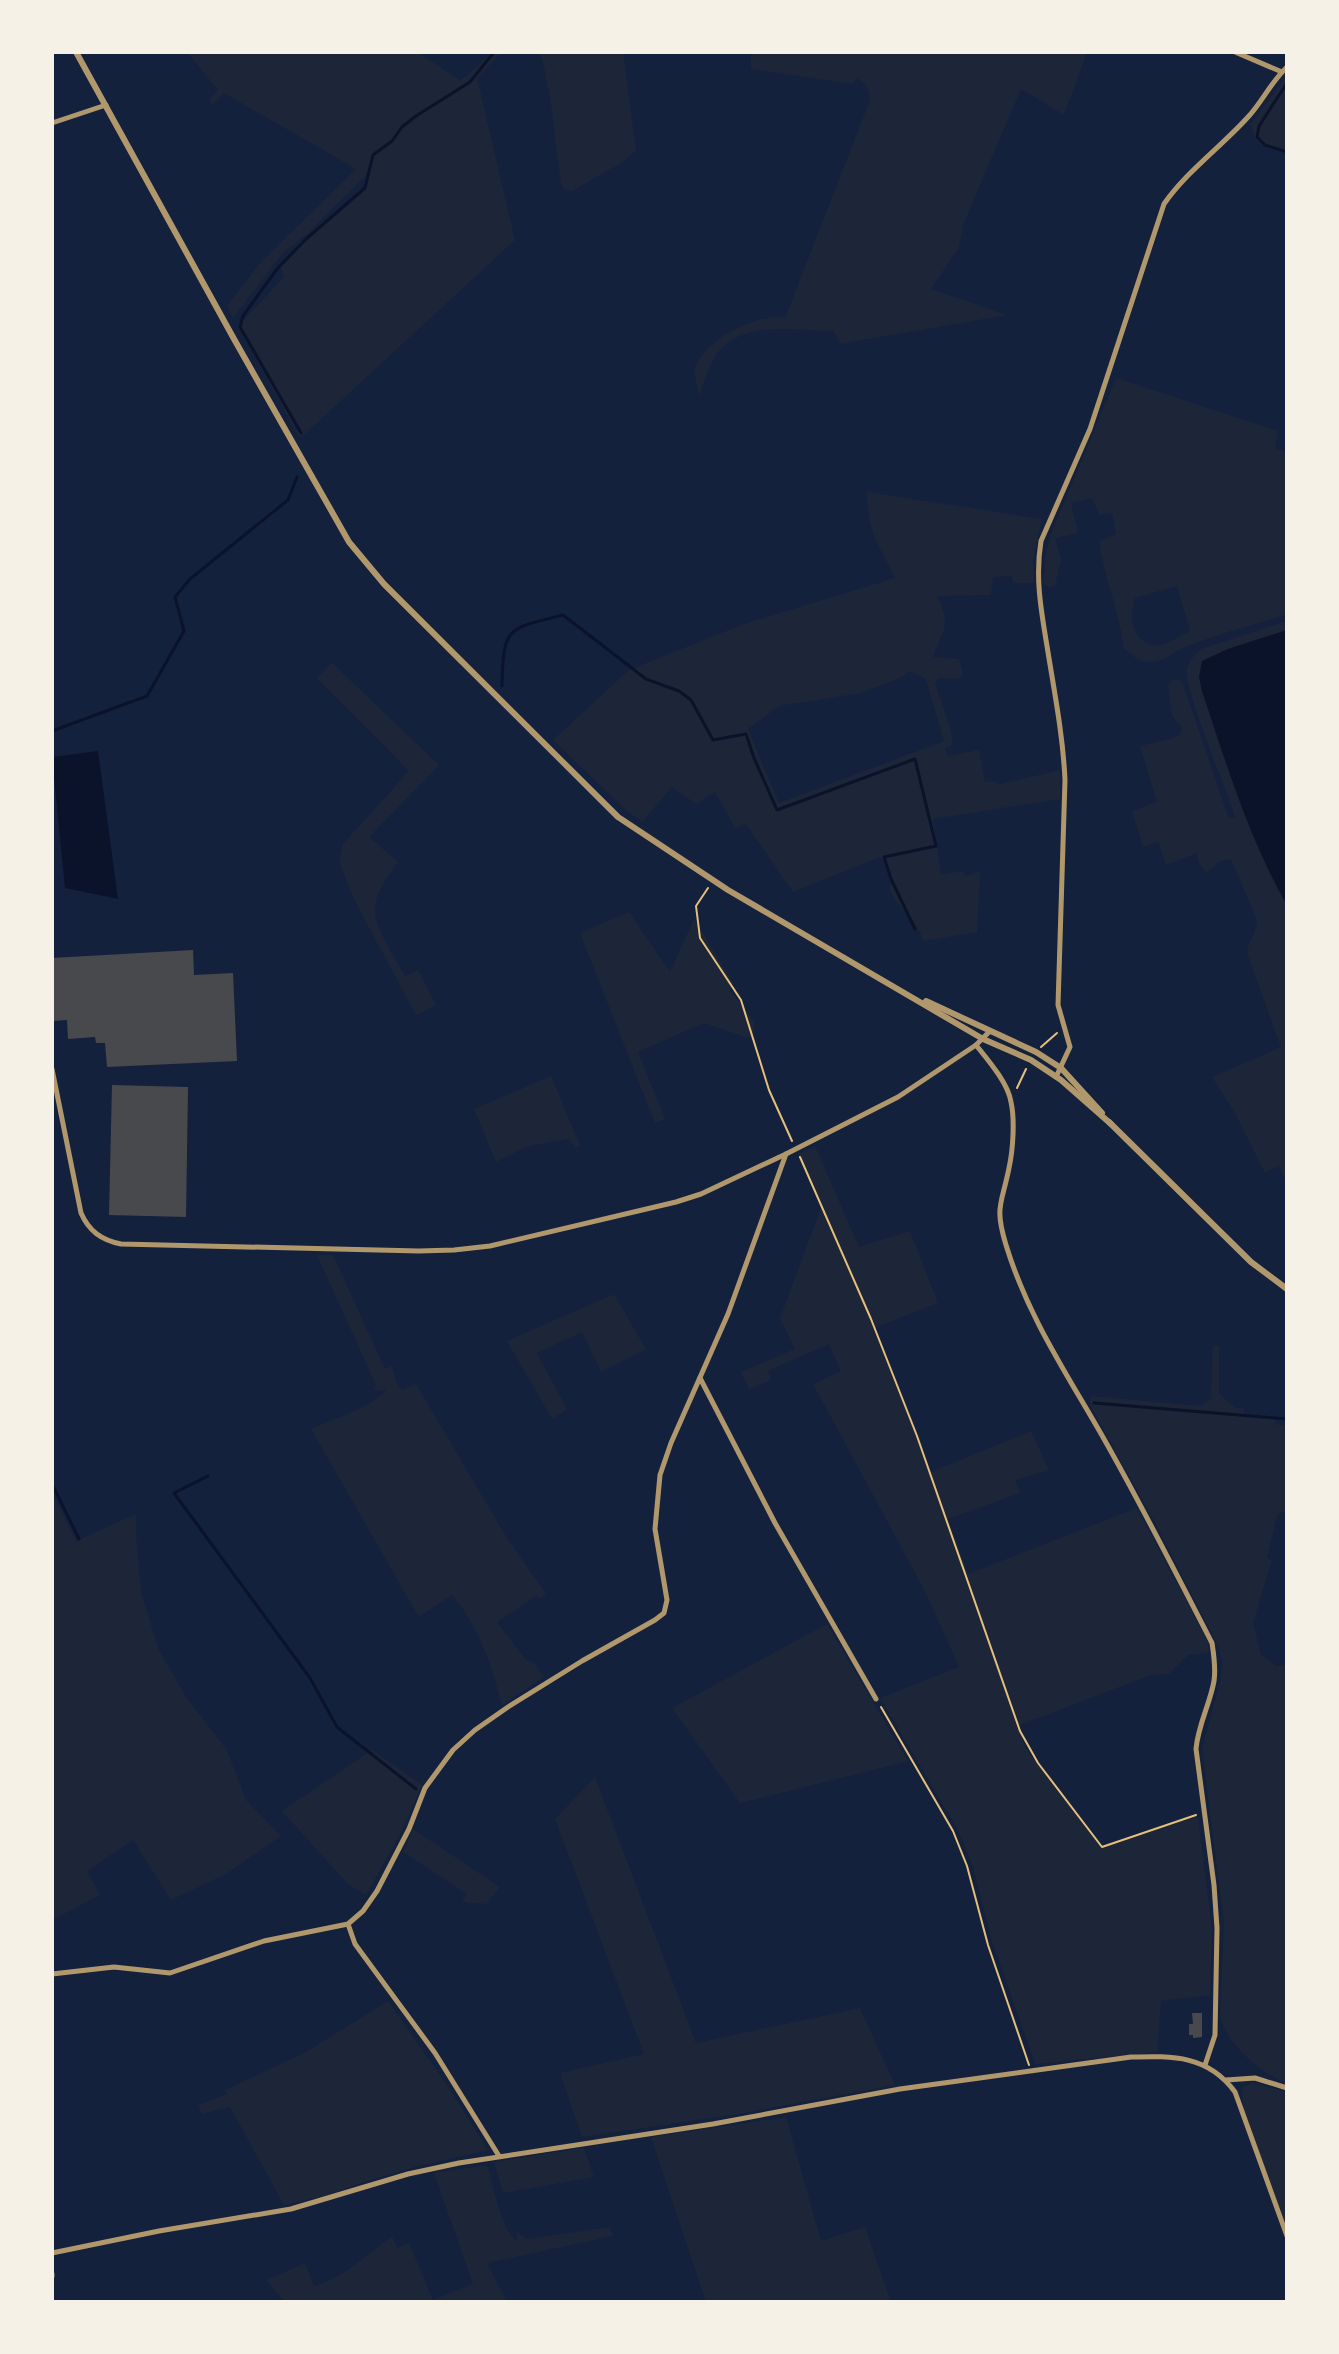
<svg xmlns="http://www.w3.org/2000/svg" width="1339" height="2354" viewBox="0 0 1339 2354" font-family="'Alegreya Sans',sans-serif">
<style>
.green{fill:#1d2539;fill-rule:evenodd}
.water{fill:#0b132b}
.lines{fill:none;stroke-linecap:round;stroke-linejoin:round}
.stream{stroke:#0b132b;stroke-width:3}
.building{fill:#48494c}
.path{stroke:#e5c07b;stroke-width:2}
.minor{stroke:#b1986c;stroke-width:5}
.tertiary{stroke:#b1986c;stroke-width:6}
</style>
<rect width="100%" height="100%" fill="#14213d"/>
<g class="green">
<path d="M187,52H417L460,80L468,75L492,52H502L477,78L515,240L306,433L299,437L238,326L284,277L280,264L363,190L368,182L366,175L309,232L283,253L233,318L227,306L261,262L356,169L224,93L212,105L209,99L218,90Z"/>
<path d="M540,52H623L636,150L621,163L572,191L564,189L561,184C555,141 552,93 540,52Z"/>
<path d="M751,52H1087L1064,115L1021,89L963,225L959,247L931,289L1007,315L840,344L834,331C796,331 741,319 716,355C708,367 704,383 699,396C698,389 694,377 695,370C700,341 759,312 785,318L870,100C869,88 867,84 856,78L853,84L751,69Z"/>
<path d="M1287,75V154C1266,147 1255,148 1251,124Z"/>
<path d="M1116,378L1278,431L1275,448L1286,452L1287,614C1253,625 1218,634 1185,647C1173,652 1164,662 1151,662C1140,663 1131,655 1124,648C1119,611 1104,577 1099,541L1116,534L1112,513L1099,515L1092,498L1071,503L1078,533L1055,538L1061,560L1055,586L1049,587L1043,584L1045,558L1050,536ZM1177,586L1190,631C1181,635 1171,642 1161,645C1156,646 1153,645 1148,644C1130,635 1130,615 1135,598Z"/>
<path d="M867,492L1042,519L1033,561L1034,583H1013L1012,576L993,577L991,595L937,596C952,627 943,628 933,657L959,659L963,674L958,679L938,678L935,684C942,705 951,723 953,745L945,748L948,756L979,750L985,782L996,781L997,785L1060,770V799L933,819L941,875L963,871L965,876L980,872L977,932L923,941C918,919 896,908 889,887L893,883L889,869L880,857L793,892L746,824L735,828L715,792L696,804L672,787L642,822L626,810L553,740L629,670L744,624L895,578C878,542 868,534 867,492ZM909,671L926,679L944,741L779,803L748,729L779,706L861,693L902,677Z"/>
<path d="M1287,621V630L1228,649L1199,677L1202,691C1227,763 1249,838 1287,905V1181L1278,1166L1265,1173L1235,1113L1212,1077L1281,1047L1247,953C1248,941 1257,933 1257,920L1231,859L1220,861L1206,873L1198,861L1197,853L1166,865L1158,841L1143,847L1132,811L1157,802L1140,746L1170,739L1181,734L1182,727L1172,716L1168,685L1173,680L1179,679L1183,684L1229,819L1235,817C1227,789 1183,689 1187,669C1189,660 1195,654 1201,649Z"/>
<path d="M332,663L439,765L369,837L398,862C389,875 376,891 375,907C373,927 396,959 405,976L418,970L436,1005L416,1015L354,899L339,861L343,844L409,771L317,678Z"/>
<path d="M629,912L670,972L694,919L734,984L730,990L755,1023L753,1035L748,1038L704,1023L638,1052L665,1119L655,1123L580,933Z"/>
<path d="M551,1076L580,1145L576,1148L568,1139L528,1146L496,1162L474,1109Z"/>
<path d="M815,1146L859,1247L910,1231L938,1303L874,1328L931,1472L1031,1431L1049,1470L1015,1480L1020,1493L948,1519L968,1574L1137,1508L1206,1638L1209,1648L1208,1653L1188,1655L1169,1674L1151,1675L1017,1726L1026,1749L1101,1845L1198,1816L1212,1929L1210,1995L1161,2001L1157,2052L1035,2064L992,1941L972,1864L957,1828L880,1698L959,1667L926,1593L813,1384L841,1371L829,1344L768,1371L771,1380L749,1389L741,1372L795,1349L780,1318L821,1208L798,1154Z"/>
<path d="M317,1255H333L385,1369L392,1366L396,1382L402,1390L416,1384L507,1538L546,1594L540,1599L536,1596L497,1622L525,1659L534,1663L544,1677L502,1705C491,1665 480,1628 452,1595L419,1617L311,1429C330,1420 374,1407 386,1390L373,1391L376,1385Z"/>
<path d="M614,1294L646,1349L601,1372L582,1332L537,1353L567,1409L552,1419L507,1341Z"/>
<path d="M1219,1346V1393L1235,1408H1243L1245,1415L1276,1417L1275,1424L1287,1426V1510L1277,1515L1267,1558L1272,1560L1253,1623L1261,1655L1276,1666L1287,1665V2083C1262,2075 1224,2042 1220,2015L1224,1923L1202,1749L1221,1678L1222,1662L1219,1647L1153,1519L1090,1405L1091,1396L1201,1406L1211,1398L1213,1347Z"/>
<path d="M52,1493L76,1541L136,1514V1535L141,1592L159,1650L186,1697L227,1750L246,1800L281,1836L226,1874L171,1900L133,1840L87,1871L100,1895L52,1920Z"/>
<path d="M827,1624L908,1761L740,1803L672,1708Z"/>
<path d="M372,1750L422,1785L401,1833L366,1895L348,1884L282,1811Z"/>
<path d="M595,1777L696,2043L860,2008L895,2085L738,2114L582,2137L560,2073L644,2054L555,1819Z"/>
<path d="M413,1829L500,1887L486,1904L462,1902L467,1894L403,1852Z"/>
<path d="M388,2001L449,2088L488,2150L422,2165L364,2182L324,2196L284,2205L230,2107L202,2114L198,2105L227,2094L225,2090L306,2052Z"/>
<path d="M1253,2083L1287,2092V2228C1277,2203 1235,2107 1243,2087Z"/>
<path d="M786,2117L821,2241L865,2227L891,2302H706L651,2137Z"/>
<path d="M584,2148L594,2177L503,2193L494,2162Z"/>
<path d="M487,2165C493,2183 501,2231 517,2241V2232L527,2239L609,2227L613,2236L487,2263L507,2302H285L266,2280L305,2263L314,2286C340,2280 371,2252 392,2236L397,2248L409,2243L433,2300L473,2284L434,2173Z"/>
</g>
<g class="water">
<path d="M1287,630V905C1249,839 1226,763 1202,691L1199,677L1202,661L1228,649Z"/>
<path d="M98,751L118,899L65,888L52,757Z"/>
</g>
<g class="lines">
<g class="stream">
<path d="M1287,83L1259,126L1257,137L1265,145L1287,152"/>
<path d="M301,433L240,327L243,316L277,269L306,239L365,188L373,155L392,141L402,127L416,116L470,82L494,52"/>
<path d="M502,686C503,625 508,629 563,615L646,679L679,691L691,700L713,740L746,734L754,758L777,810L915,759L936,846L884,857L891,879L915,929"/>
<path d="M52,731L147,696L184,631L175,597L190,579L288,500L297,477"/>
<path d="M1094,1403L1287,1419"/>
<path d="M208,1476L174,1493L310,1678L337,1727L416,1789"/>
<path d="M52,1484L79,1539"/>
</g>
</g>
<g class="building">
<path d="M193,950L194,975L233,973L237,1061L107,1067L105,1043H96L95,1037L68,1039L67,1020L52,1021V958Z"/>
<path d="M112,1085L188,1087L186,1217L109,1215Z"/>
<path d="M1192,2013H1202V2037L1193,2038V2035H1189V2024H1193Z"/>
</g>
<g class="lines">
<g class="path">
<path d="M708,888L696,906L700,938L741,1000L769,1090L792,1141"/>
<path d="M1041,1047L1057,1033"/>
<path d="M1017,1088L1026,1069"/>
<path d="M800,1157L871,1319L917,1436L1020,1731L1038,1763L1102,1847L1196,1815"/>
<path d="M881,1707L953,1831L967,1866L988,1945L1029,2065"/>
</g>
<g class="minor">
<path d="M1235,52L1282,72"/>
<path d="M52,123L106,105"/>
<path d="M976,1045C988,1060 1008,1083 1011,1102C1015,1120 1013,1150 1009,1168C1002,1204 994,1206 1006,1245C1028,1317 1067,1374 1104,1439C1142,1506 1177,1575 1212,1643C1214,1656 1216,1668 1214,1681C1210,1704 1198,1725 1196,1749L1214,1885L1217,1928L1215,2035L1205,2065"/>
<path d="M52,1069L81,1213C89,1231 101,1240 121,1244L419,1251L454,1250L490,1246L676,1202L701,1194L786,1154"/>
<path d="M1056,1077L1070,1047L1058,1005L1065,780C1063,735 1054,690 1047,646C1041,610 1035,577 1041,541L1090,429L1164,204C1187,171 1221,147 1248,117C1262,102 1271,82 1287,67"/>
<path d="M700,1378L775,1523L876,1699"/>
<path d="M348,1924L355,1944L435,2053L499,2156"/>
<path d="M52,1974L114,1967L170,1973L264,1941L348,1924L363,1911L377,1891L409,1829L425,1788L453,1750L475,1730L508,1707L582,1661L655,1620L664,1613L667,1600L655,1529L660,1475L671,1443L728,1314L786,1154L898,1097L976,1045L990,1031"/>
<path d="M1226,2080L1255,2078L1287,2088"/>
<path d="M52,2253L159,2231L291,2209L408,2174L459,2163L713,2124L900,2089L1131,2057C1173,2056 1208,2055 1235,2092L1287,2236"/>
<path d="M52,2274V2276"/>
</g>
<g class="tertiary">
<path d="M76,52L234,339L349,542L384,584L618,817L728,890L983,1039L1031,1060L1061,1080L1111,1124"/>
<path d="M926,1001L1036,1052L1061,1068L1102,1113"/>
<path d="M1109,1122L1251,1262L1287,1289"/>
</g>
</g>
<rect width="1339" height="2354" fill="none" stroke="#f6f1e7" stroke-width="108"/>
</svg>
